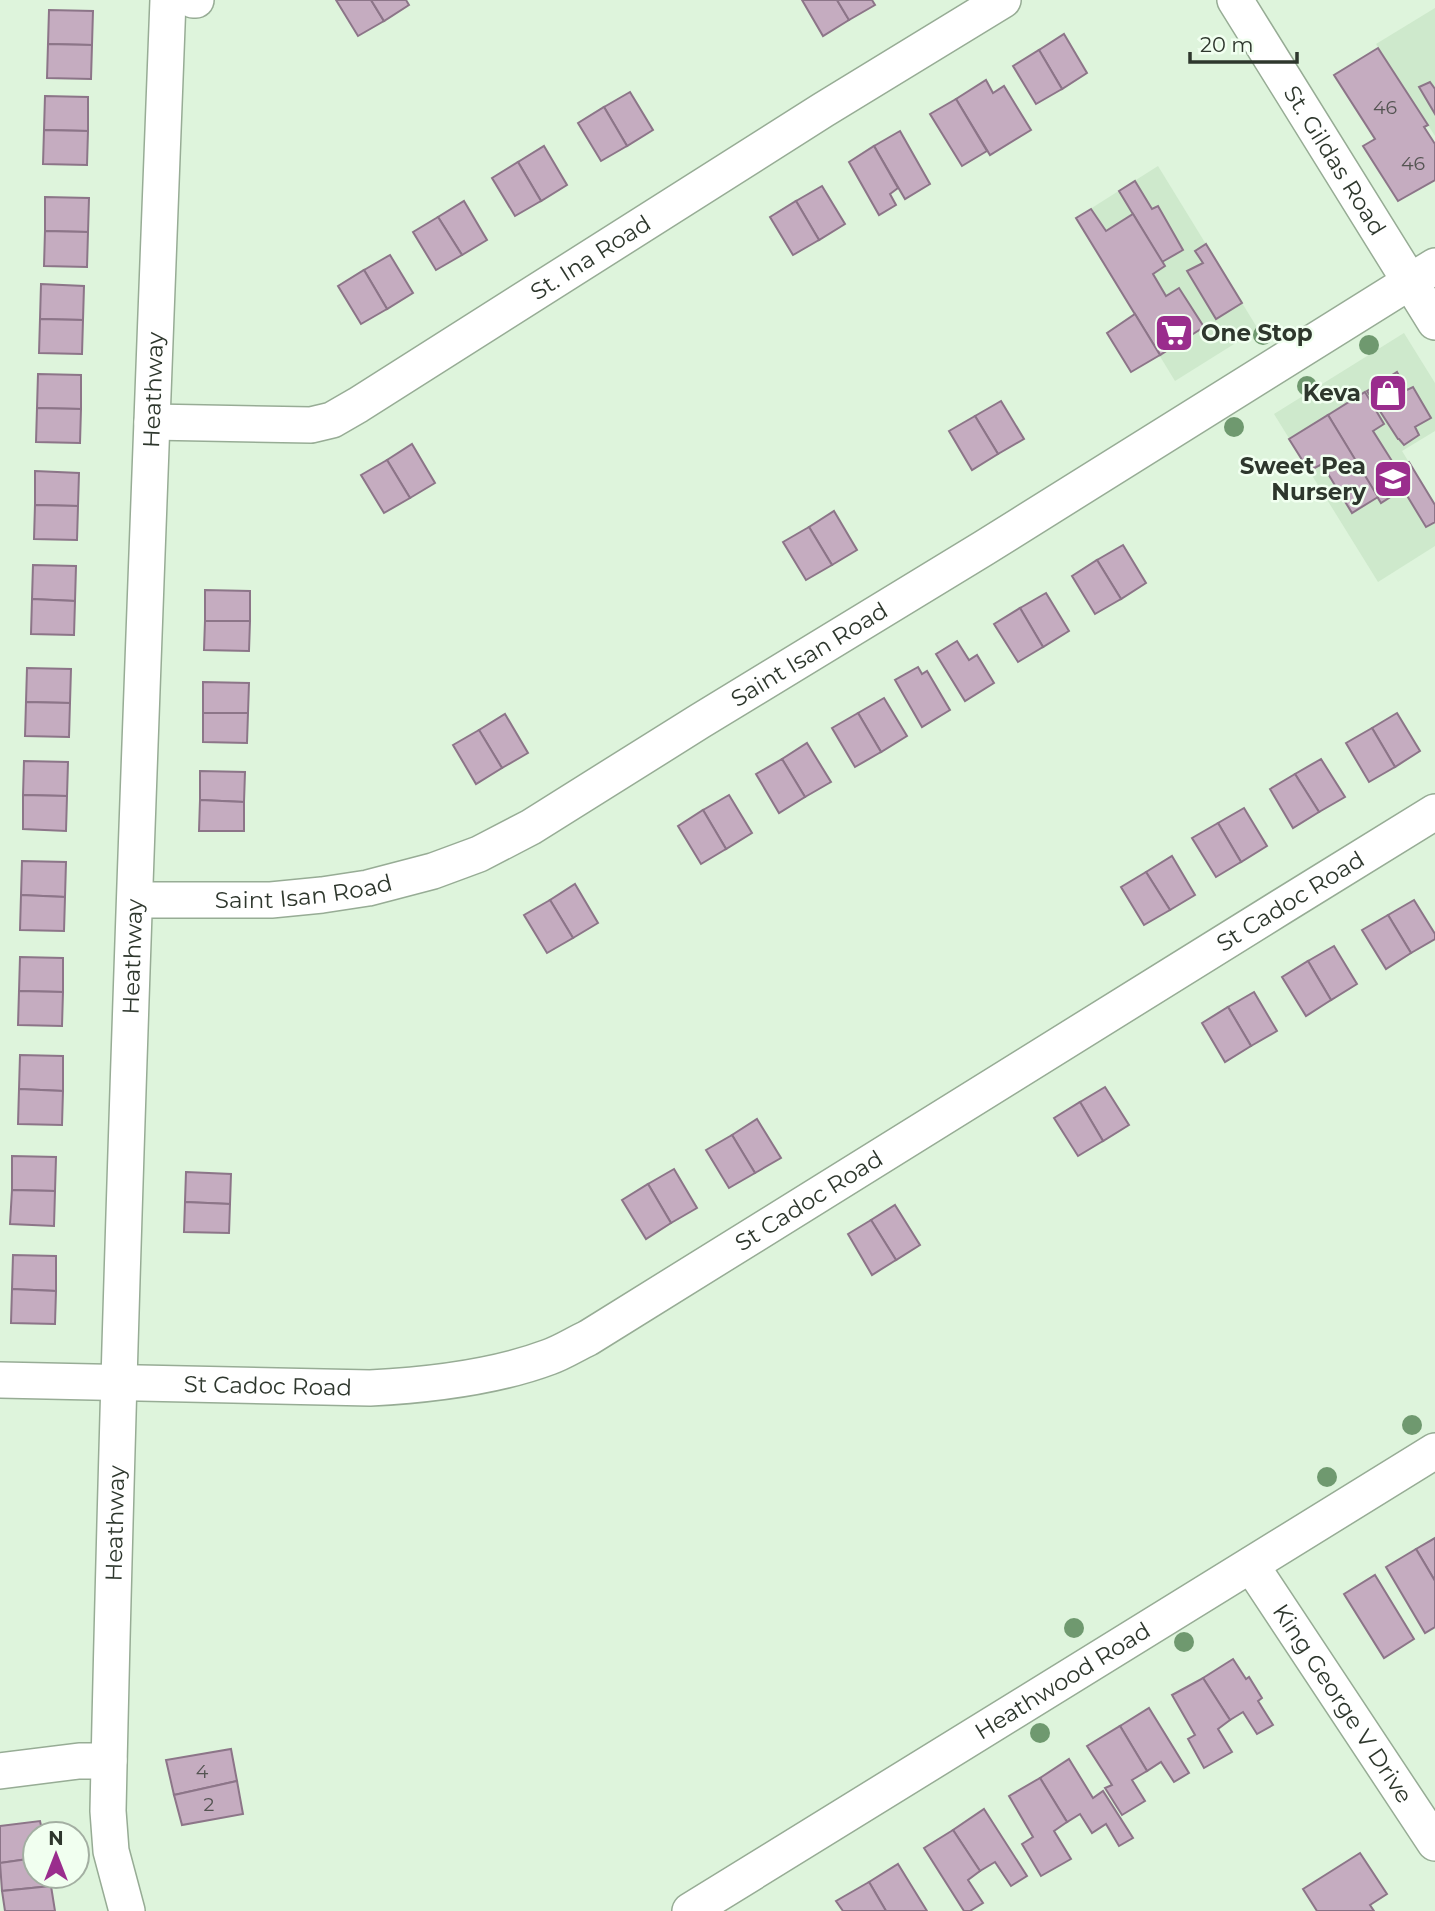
<svg xmlns="http://www.w3.org/2000/svg" width="1435" height="1911" viewBox="0 0 1435 1911" font-family="Montserrat,sans-serif">
<style>
.built{fill:#cee9cc}
.building{fill:#c5acc0;stroke:#8c7588;stroke-width:2}
.lines{fill:none;stroke-linecap:round;stroke-linejoin:round}
.minor-casing{stroke:#97ac95;stroke-width:38}
.minor{stroke:#fff;stroke-width:35}
.tree{fill:#6f996f}
.labels{text-anchor:middle;stroke-width:5;stroke-linejoin:round;paint-order:stroke}
.number-label{font-size:19px;fill:#545452}
.street-label{font-size:23px;fill:#2e372d;stroke:#f1fff0}
.poi-label{font-size:23px;font-weight:bold;fill:#2e372d;stroke:#f1fff0;text-anchor:end}
</style>
<rect width="100%" height="100%" fill="#def4dc"/>
<g class="built">
<path d="M1435,8V136L1376,44Z"/>
<path d="M1158,166L1258,329L1175,381L1076,218Z"/>
<path d="M1404,333L1435,383V431L1402,451L1435,505V546L1378,582L1274,414Z"/>
</g>
<g class="building">
<path d="M336,0H371L384,21L358,36Z"/>
<path d="M371,0H406L409,5L384,21Z"/>
<path d="M802,0H837L849,20L823,36Z"/>
<path d="M837,0H872L875,5L849,20Z"/>
<path d="M49,10L93,11L92,45L48,44Z"/>
<path d="M1064,34L1087,73L1062,89L1039,50Z"/>
<path d="M48,44L92,45L91,79L47,78Z"/>
<path d="M1378,48L1428,125L1424,127L1435,144V180L1398,201L1363,146L1375,139L1334,75Z"/>
<path d="M1039,50L1062,89L1036,104L1013,66Z"/>
<path d="M986,80L993,93L1004,86L1031,130L990,155L956,99Z"/>
<path d="M1430,82L1435,89V114L1419,87Z"/>
<path d="M630,92L653,130L627,146L604,107Z"/>
<path d="M45,96L88,97V131L44,130Z"/>
<path d="M956,99L987,151L962,166L930,114Z"/>
<path d="M604,107L627,146L601,161L578,123Z"/>
<path d="M44,130L88,131L87,165L43,164Z"/>
<path d="M900,131L930,184L905,199L874,146Z"/>
<path d="M544,146L567,185L541,201L518,162Z"/>
<path d="M874,146L898,188L890,194L896,205L879,215L849,162Z"/>
<path d="M518,162L541,201L515,216L492,178Z"/>
<path d="M1135,181L1152,209L1158,206L1183,250L1162,262L1119,191Z"/>
<path d="M822,186L845,224L819,240L796,201Z"/>
<path d="M45,197L89,198L88,232L45,231Z"/>
<path d="M464,201L487,240L462,255L438,217Z"/>
<path d="M796,201L819,240L793,255L770,217Z"/>
<path d="M1091,209L1106,231L1133,214L1165,266L1153,274L1166,296L1179,288L1204,327L1160,355L1076,218Z"/>
<path d="M438,217L462,255L436,270L413,232Z"/>
<path d="M45,231L88,232L87,267L44,266Z"/>
<path d="M1206,244L1242,303L1216,319L1187,271L1203,263L1195,251Z"/>
<path d="M390,255L413,293L387,309L364,270Z"/>
<path d="M364,270L387,309L361,324L338,286Z"/>
<path d="M41,284L84,286L83,320L40,319Z"/>
<path d="M1135,314L1160,355L1131,372L1107,333Z"/>
<path d="M40,319L83,320L82,354L39,353Z"/>
<path d="M1397,372L1407,390L1413,387L1431,418L1415,427L1419,435L1404,445L1399,439H1398L1367,391Z"/>
<path d="M38,374L81,375V409L37,408Z"/>
<path d="M1365,392L1384,424L1373,431L1397,469L1409,462L1435,505V522L1426,527L1403,489L1381,503L1328,415Z"/>
<path d="M1001,401L1024,439L998,454L975,416Z"/>
<path d="M37,408L81,409L80,443L36,442Z"/>
<path d="M1328,415L1378,497L1352,513L1322,464L1309,471L1289,439Z"/>
<path d="M975,416L998,454L972,470L949,431Z"/>
<path d="M412,444L435,483L410,498L387,460Z"/>
<path d="M387,460L410,498L384,513L361,475Z"/>
<path d="M35,471L79,473L78,506L35,505Z"/>
<path d="M35,505L78,506L77,540L34,539Z"/>
<path d="M834,511L857,550L832,565L809,527Z"/>
<path d="M809,527L832,565L806,580L783,542Z"/>
<path d="M1123,545L1146,583L1121,599L1097,560Z"/>
<path d="M1097,560L1121,599L1095,614L1072,576Z"/>
<path d="M33,565L76,566L75,601L32,599Z"/>
<path d="M205,590L250,591V621H205Z"/>
<path d="M1046,593L1069,631L1043,647L1020,608Z"/>
<path d="M32,599L75,601L74,635L31,634Z"/>
<path d="M1020,608L1043,647L1018,662L994,624Z"/>
<path d="M205,621H250L249,651L204,650Z"/>
<path d="M957,641L969,660L977,655L994,683L965,701L936,654Z"/>
<path d="M918,667L922,674L927,671L950,710L922,727L895,680Z"/>
<path d="M27,668L71,669L70,703L26,702Z"/>
<path d="M203,682L249,683L248,713H203Z"/>
<path d="M884,698L907,736L881,752L858,713Z"/>
<path d="M26,702L70,703L69,737L25,736Z"/>
<path d="M203,713H248L247,743L203,742Z"/>
<path d="M858,713L881,752L855,767L832,728Z"/>
<path d="M1397,713L1420,751L1395,767L1372,728Z"/>
<path d="M505,714L528,753L502,768L479,730Z"/>
<path d="M1372,728L1395,767L1369,782L1346,743Z"/>
<path d="M479,730L502,768L476,784L453,745Z"/>
<path d="M807,743L831,782L805,797L782,759Z"/>
<path d="M782,759L805,797L779,813L756,774Z"/>
<path d="M1321,759L1345,797L1319,812L1295,774Z"/>
<path d="M24,761L68,762L67,796L23,795Z"/>
<path d="M200,771L245,772L244,802L200,800Z"/>
<path d="M1295,774L1319,812L1293,828L1270,789Z"/>
<path d="M23,795L67,796L66,831L23,829Z"/>
<path d="M729,795L752,833L726,849L703,810Z"/>
<path d="M200,800L244,802V831H199Z"/>
<path d="M1244,808L1267,846L1241,862L1218,823Z"/>
<path d="M703,810L726,849L701,864L678,826Z"/>
<path d="M1218,823L1241,862L1216,877L1192,838Z"/>
<path d="M1172,856L1195,895L1170,910L1146,872Z"/>
<path d="M22,861L66,862L65,897L21,895Z"/>
<path d="M1146,872L1170,910L1144,925L1121,887Z"/>
<path d="M575,884L598,923L573,938L550,900Z"/>
<path d="M21,895L65,897L64,931L20,930Z"/>
<path d="M550,900L573,938L547,953L524,915Z"/>
<path d="M1414,900L1435,934V939L1411,953L1388,915Z"/>
<path d="M1388,915L1411,953L1386,969L1362,930Z"/>
<path d="M1334,946L1357,984L1331,1000L1308,961Z"/>
<path d="M20,957L63,958V992L19,991Z"/>
<path d="M1308,961L1331,1000L1306,1016L1282,977Z"/>
<path d="M19,991L63,992L62,1026L18,1025Z"/>
<path d="M1254,992L1277,1031L1251,1046L1228,1007Z"/>
<path d="M1228,1007L1251,1046L1225,1062L1202,1023Z"/>
<path d="M20,1055L63,1056V1091L19,1089Z"/>
<path d="M1105,1087L1129,1125L1103,1141L1080,1102Z"/>
<path d="M19,1089L63,1091L62,1125L18,1124Z"/>
<path d="M1080,1102L1103,1141L1078,1156L1054,1118Z"/>
<path d="M757,1119L781,1158L755,1173L732,1135Z"/>
<path d="M732,1135L755,1173L729,1188L706,1150Z"/>
<path d="M12,1156L56,1157L55,1191L12,1190Z"/>
<path d="M674,1169L697,1208L671,1223L648,1184Z"/>
<path d="M186,1172L231,1174L230,1204L185,1202Z"/>
<path d="M648,1184L671,1223L646,1239L622,1200Z"/>
<path d="M12,1190L55,1191L54,1226L10,1224Z"/>
<path d="M185,1202L230,1204L229,1233L184,1232Z"/>
<path d="M895,1205L920,1245L896,1260L871,1220Z"/>
<path d="M871,1220L896,1260L872,1275L848,1234Z"/>
<path d="M13,1255L56,1256V1291L12,1289Z"/>
<path d="M12,1289L56,1291L55,1324L11,1323Z"/>
<path d="M1435,1538V1581L1416,1549Z"/>
<path d="M1416,1549L1435,1581V1627L1425,1633L1386,1567Z"/>
<path d="M1375,1575L1414,1639L1384,1658L1344,1594Z"/>
<path d="M1233,1659L1246,1679L1249,1677L1262,1698L1258,1701L1273,1725L1257,1734L1243,1712L1230,1720L1203,1678Z"/>
<path d="M1203,1678L1230,1720L1218,1729L1232,1752L1204,1768L1188,1739L1195,1735L1172,1695Z"/>
<path d="M1149,1708L1189,1773L1174,1782L1161,1762L1147,1771L1120,1726Z"/>
<path d="M1120,1726L1147,1771L1132,1780L1145,1801L1122,1815L1105,1788L1112,1785L1087,1746Z"/>
<path d="M231,1749L237,1781L174,1795L166,1760Z"/>
<path d="M1069,1759L1093,1798L1103,1791L1133,1838L1119,1846L1106,1824L1092,1833L1080,1814L1067,1822L1040,1778Z"/>
<path d="M1040,1778L1067,1822L1054,1831L1071,1859L1041,1876L1022,1844L1033,1837L1009,1796Z"/>
<path d="M237,1781L243,1814L182,1825L174,1795Z"/>
<path d="M984,1809L1027,1876L1011,1886L995,1862L980,1871L953,1830Z"/>
<path d="M40,1821L43,1834H35V1858L0,1863V1826Z"/>
<path d="M953,1830L980,1871L968,1880L983,1903L970,1911H964L924,1848Z"/>
<path d="M1360,1853L1387,1894L1370,1905L1374,1911H1317L1303,1889Z"/>
<path d="M35,1858V1876H49L51,1886L2,1891L0,1863Z"/>
<path d="M898,1864L927,1911H886L869,1882Z"/>
<path d="M869,1882L886,1911H843L836,1901Z"/>
<path d="M51,1886L55,1911H5L2,1891Z"/>
</g>
<g class="lines">
<g class="minor-casing">
<g id="minor">
<path d="M193,0H196"/>
<path id="s1" d="M1235,0L1435,322"/>
<path id="s2" d="M152,422L311,425L332,420L358,405L823,110L1003,0"/>
<path id="s3" d="M136,900H271L322,895L368,888L433,871L479,854L531,827L700,721L984,548L1435,266"/>
<path id="s4" d="M0,1380L370,1388C429,1385 493,1378 549,1357C563,1352 575,1344 588,1338L1281,907L1435,812"/>
<path id="s5" d="M1251,1565L1435,1843"/>
<path d="M0,1771L79,1761H109"/>
<path id="s6" d="M127,1911L111,1851L108,1811C121,1207 145,604 168,0"/>
<path id="s7" d="M690,1911L1435,1451"/>
</g>
</g>
<use href="#minor" class="minor"/>
</g>
<g class="tree">
<circle cx="1263" cy="335" r="10"/>
<circle cx="1369" cy="345" r="10"/>
<circle cx="1307" cy="386" r="10"/>
<circle cx="1234" cy="427" r="10"/>
<circle cx="1412" cy="1425" r="10"/>
<circle cx="1327" cy="1477" r="10"/>
<circle cx="1074" cy="1628" r="10"/>
<circle cx="1184" cy="1642" r="10"/>
<circle cx="1040" cy="1733" r="10"/>
</g>
<defs>
<g id="supermarket-square" transform="scale(2.0125)"><rect x="-9" y="-9" width="18" height="18" rx="4" fill="#9a2d8d" stroke="#f1fff0"/><path d="M-6-5.5h2.5l.6 2H6L4.5 2H-2.5L-4.4-4H-6ZM-1.5 3.2a1.3 1.3 0 1 0 .1 0ZM3 3.2a1.3 1.3 0 1 0 .1 0Z" fill="#fff"/></g>
<g id="shop-square" transform="scale(2.0125)"><rect x="-9" y="-9" width="18" height="18" rx="4" fill="#9a2d8d" stroke="#f1fff0"/><path d="M-5-2.5h2.3a2.7 3.5 0 0 1 5.4 0H5L5.5 6h-11ZM-1.5-2.5h3a1.5 2.3 0 0 0-3 0Z" fill="#fff"/></g>
<g id="school-square" transform="scale(2.0125)"><rect x="-9" y="-9" width="18" height="18" rx="4" fill="#9a2d8d" stroke="#f1fff0"/><path d="M0-5L7-2L0 1L-7-2ZM-4 1L0 2.5L4 1V4Q0 6-4 4Z" fill="#fff"/></g>
</defs>
<g fill-rule="evenodd">
<use href="#supermarket-square" x="1174" y="333"/>
<use href="#shop-square" x="1388" y="393"/>
<use href="#school-square" x="1393" y="479"/>
</g>
<g class="labels">
<g class="number-label">
<text x="1385" y="114">46</text>
<text x="1413" y="170">46</text>
<text x="202" y="1778">4</text>
<text x="209" y="1811">2</text>
</g>
<g class="street-label">
<text dy="8" stroke="none"><textPath href="#s1" startOffset="189">St. Gildas Road</textPath></text>
<text dy="8" stroke="none"><textPath href="#s2" startOffset="486">St. Ina Road</textPath></text>
<text dy="8" stroke="none"><textPath href="#s6" startOffset="1524">Heathway</textPath></text>
<text dy="8" stroke="none"><textPath href="#s3" startOffset="735">Saint Isan Road</textPath></text>
<text dy="8" stroke="none"><textPath href="#s3" startOffset="168">Saint Isan Road</textPath></text>
<text dy="8" stroke="none"><textPath href="#s4" startOffset="1423">St Cadoc Road</textPath></text>
<text dy="8" stroke="none"><textPath href="#s6" startOffset="957">Heathway</textPath></text>
<text dy="8" stroke="none"><textPath href="#s4" startOffset="856">St Cadoc Road</textPath></text>
<text dy="8" stroke="none"><textPath href="#s4" startOffset="268">St Cadoc Road</textPath></text>
<text dy="8" stroke="none"><textPath href="#s6" startOffset="390">Heathway</textPath></text>
<text dy="8" stroke="none"><textPath href="#s7" startOffset="438">Heathwood Road</textPath></text>
<text dy="8" stroke="none"><textPath href="#s5" startOffset="166">King George V Drive</textPath></text>
</g>
<g class="poi-label">
<text x="1201" y="341" text-anchor="start">One Stop</text>
<text x="1361" y="401">Keva</text>
<text x="1366" y="474">Sweet Pea<tspan x="1366" dy="26">Nursery</tspan></text>
</g>
</g>
<g transform="translate(56 1855)"><circle r="33" fill="#f1fff0" stroke="#a3afa2" stroke-width="2"/>
<path d="M0-5L12 26L0 18L-12 26Z" fill="#9a2d8d"/>
<text y="-10" font-size="19" font-weight="bold" text-anchor="middle" fill="#2e372d">N</text>
</g>
<path d="M1190 52v10h107v-10" fill="none" stroke="#2e372d" stroke-width="3.5"/>
<text x="1200" y="52" font-size="21" fill="#2e372d" stroke="#f1fff0" stroke-width="5" paint-order="stroke">20 m</text>
</svg>
